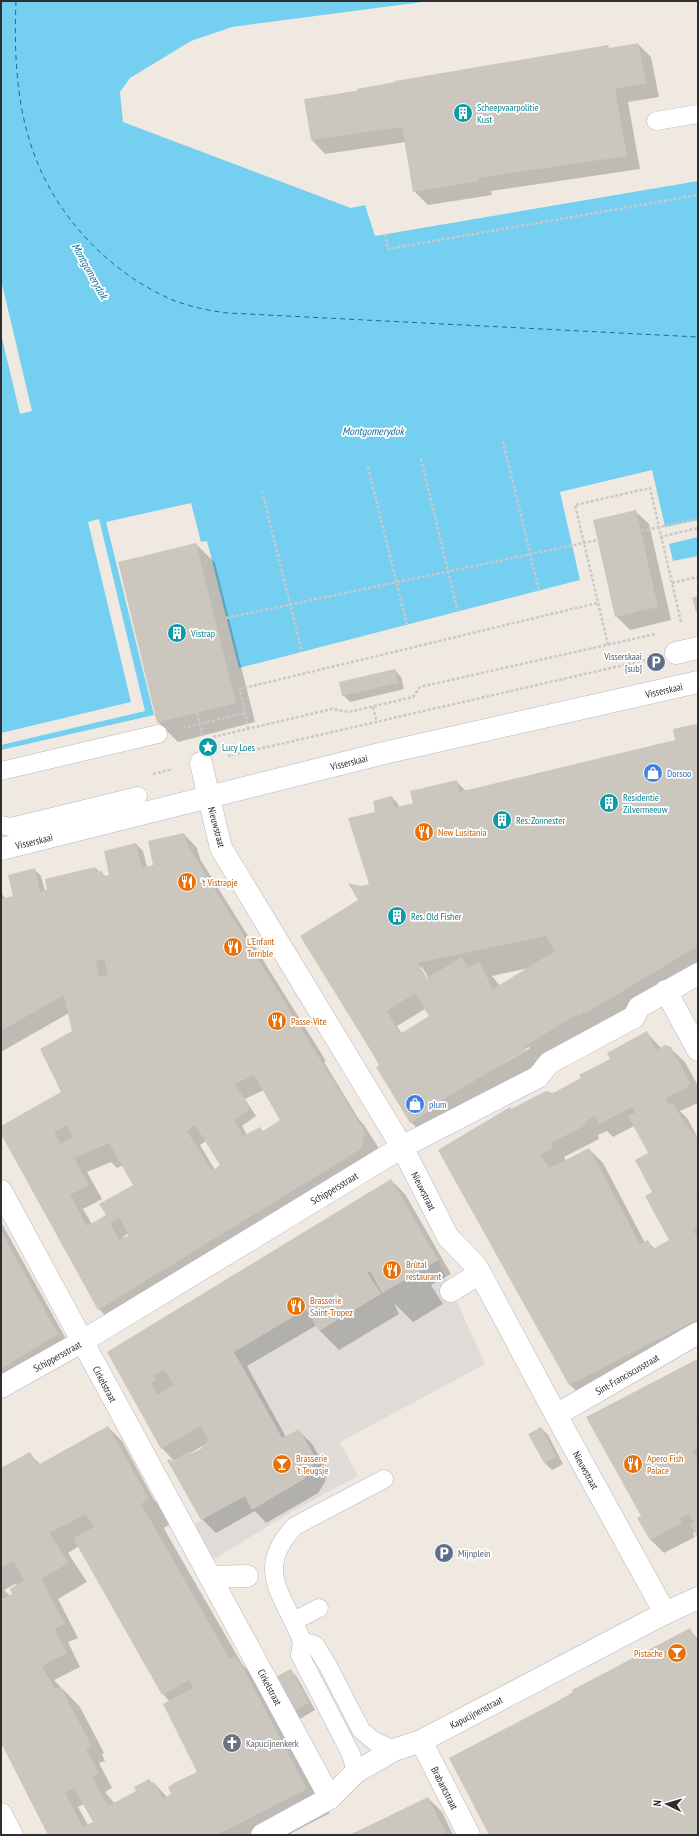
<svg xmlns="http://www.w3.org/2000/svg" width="699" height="1836" viewBox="0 0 699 1836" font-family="'PT Sans Narrow',sans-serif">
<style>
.plaza{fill:#dfdcd8}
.water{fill:#75cff0}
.pier{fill:#efe9e1}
.shadow{fill:#0003;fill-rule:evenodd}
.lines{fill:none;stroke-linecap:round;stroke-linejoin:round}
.ferry{stroke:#0d6fa3;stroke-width:1;stroke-dasharray:5 4;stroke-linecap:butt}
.building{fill:#cbc7bf;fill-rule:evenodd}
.lane-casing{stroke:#b4b7c1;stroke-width:19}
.street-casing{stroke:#b4b7c1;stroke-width:23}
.secondary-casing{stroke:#b4b7c1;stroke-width:23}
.path{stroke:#c9c9c9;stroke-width:2.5;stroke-dasharray:3 2;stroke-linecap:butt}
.lane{stroke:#fff;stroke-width:18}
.street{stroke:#fff;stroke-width:22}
.secondary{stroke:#fff;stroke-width:22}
.path-bridge{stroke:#c9c9c9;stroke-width:2.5;stroke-dasharray:3 2;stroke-linecap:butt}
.labels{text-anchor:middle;stroke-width:3.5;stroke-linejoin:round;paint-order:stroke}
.culture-label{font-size:10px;fill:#0d838f;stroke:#fff;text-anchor:start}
.service-label{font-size:10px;fill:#4e5e75;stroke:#fff;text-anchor:end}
.street-label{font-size:10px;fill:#2e2e2e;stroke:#fff}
.shop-label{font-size:10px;fill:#366cbe;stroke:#fff;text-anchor:start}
.food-label{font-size:10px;fill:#c56008;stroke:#fff;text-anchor:start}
.worship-label{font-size:10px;fill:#5b616d;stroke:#fff;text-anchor:start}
.water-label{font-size:11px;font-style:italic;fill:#0d6fa3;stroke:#fff}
</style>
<rect width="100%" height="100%" fill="#efe9e1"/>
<path class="plaza" d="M438,1260L485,1364L340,1442L358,1476L298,1508L204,1565L184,1530L245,1496L252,1509L304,1479L312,1467L299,1429L282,1438L234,1352L306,1309L319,1331L381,1294L367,1272L370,1271L383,1293Z"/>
<path class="water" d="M1,1H430L232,27L191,41L130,78L120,92L123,122L351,208L365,205L375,236L698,181V556L673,561L652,470L560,492L580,580L239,668L207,541L201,542L191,503L106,522L154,715L1,750Z"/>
<g class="pier">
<path d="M1,280L32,411L20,414L1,334Z"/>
<path d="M99,519L145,711L1,745V733L131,702L88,522Z"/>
<path d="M698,520V537L669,544L665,527Z"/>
</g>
<g class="shadow">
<path d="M638,44L651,57L659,97L628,102L640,169L491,191L492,195L428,205L414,191L406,142L325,154L312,140L305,100L607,46L610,49Z"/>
<path d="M635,511L649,524L671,620L630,630L616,616Z"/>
<path d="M196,544L215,563L255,722L178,742L158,722Z"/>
<path d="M395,670L401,677L404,689L350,702L343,695Z"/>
<path d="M698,727V968L544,1066L535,1057L539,1064L418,1129L411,1122L383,1070L360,900L372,889L377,813L392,797L398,804L399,807L414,804L456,781L466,791L676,741ZM422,967L429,979H426L420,968ZM529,968L500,986L492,976ZM425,1009L430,1017L402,1034L397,1026ZM529,1047L530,1048L505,1063V1061Z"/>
<path d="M184,834L197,848L200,859L326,1061L324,1062L358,1118L364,1125L378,1147L374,1163L112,1323L99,1309L1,1132V1127L63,1093L74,1032L69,1013L1,1052V893L6,899L14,897L34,869L41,876L45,891L95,868L106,877L112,875L136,844L143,851L147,867L154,866ZM264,1090L281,1121L264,1132L247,1135L242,1126L256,1116L245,1099ZM206,1141L222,1165L215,1170L200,1145ZM111,1162L117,1168L123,1165L134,1185L107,1216L92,1224L83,1209L102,1199L87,1172ZM129,1233L131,1235L124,1239L123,1237Z"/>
<path d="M647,1033L661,1048H670L685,1062L698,1086V1103L680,1111L687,1118L698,1138V1339L584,1398L570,1385L439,1151L512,1110L553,1094L582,1079L611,1060ZM634,1126L649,1153L653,1193L671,1241L655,1249L647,1241L645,1243L603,1163L589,1149L566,1161L564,1157L599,1139L598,1135L607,1131L613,1137Z"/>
<path d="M391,1180L405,1194L451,1274L431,1285L443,1304L413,1322L394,1303L399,1314L339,1350L320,1331L317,1325L247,1366L286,1437L298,1430L312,1444L327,1470L325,1482L318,1493L266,1523L255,1511L216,1533L202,1519L172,1462L174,1461L162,1448L108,1352ZM202,1446L203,1448L189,1456L188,1455Z"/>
<path d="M1,1222L71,1348L1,1390Z"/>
<path d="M698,1359V1535L696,1531L693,1533L695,1537L664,1553L650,1539L643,1517L587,1417Z"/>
<path d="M108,1427L122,1441L154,1500L165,1510L172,1523L164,1528L167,1534L242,1664L259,1681L264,1689L330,1813L288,1835H49L1,1741V1469L30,1454L41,1465ZM79,1546L163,1694L170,1702L200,1776L167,1797L154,1783L115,1804L105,1792L112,1788L99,1763L105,1761L102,1754L104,1753L80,1707L54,1680L80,1667L68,1642L78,1638L58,1599L87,1582L68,1553ZM15,1584L17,1585L13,1594L10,1596L4,1590ZM84,1804L94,1822L88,1825L78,1807Z"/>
<path d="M541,1428L548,1435L563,1464L552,1470L545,1463L530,1434Z"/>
<path d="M690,1630L698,1639V1835H491L574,1693Z"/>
<path d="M290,1670L297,1677L315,1710L298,1720L291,1713Z"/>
<path d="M428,1798L442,1812L453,1835H352Z"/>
</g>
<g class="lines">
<path class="ferry" d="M16,1C14,50 16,102 32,148C54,215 110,274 175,301C192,307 210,311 228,313L698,337"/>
</g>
<g class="building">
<path d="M638,43L646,83L615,89L627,156L478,178L479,181L413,192L402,127L311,140L304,99L357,91V89L395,82V81L608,45L609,48Z"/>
<path d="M636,510L658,607L615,617L593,520Z"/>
<path d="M196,543L236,703L157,723L118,562Z"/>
<path d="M698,596V611L696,612L692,598Z"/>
<path d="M395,669L398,683L342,696L339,682Z"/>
<path d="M695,724L698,725V946L586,1013L584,1011L578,1016L577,1014L524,1047L526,1050L442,1100L444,1102L410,1123L376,1067L379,1065L371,1051L300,936L358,900L348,883L361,886L369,884L348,818L375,812L373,801L392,796L394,807L401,806L413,803L410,791L457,780L459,792L675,740L673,729ZM546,936L555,951L493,989L479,962L468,968L462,957L427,978L418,963ZM415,993L429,1016L400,1034L387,1011Z"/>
<path d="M184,833L187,844L365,1132L361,1149L98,1310L1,1134V1126L61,1092L40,1049L72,1031L64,995L1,1031V899L13,896L8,875L35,868L40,891L47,890L45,879L95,867L97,872L102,871L104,876L109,875L104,851L136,843L142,868L153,865L148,841ZM104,959L108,975L99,977L96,961ZM254,1075L280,1120L263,1131L260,1127L243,1136L234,1120L250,1109L235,1084ZM67,1125L73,1137L60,1144L54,1132ZM195,1125L220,1165L212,1171L187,1131ZM109,1143L133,1185L99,1204L106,1215L87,1226L70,1195L89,1185L74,1158ZM119,1217L129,1235L119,1240L110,1223Z"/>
<path d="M647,1031L656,1050L665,1045L671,1047L690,1082L687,1088L665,1098L669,1105L673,1103L685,1124L698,1139V1193L695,1194L698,1200V1227L693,1230L698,1239V1319L569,1385L438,1150L510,1107L511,1109L546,1091L553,1093L581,1078L579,1075L610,1059L607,1053ZM632,1107L635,1113L628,1116L648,1153L635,1160L652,1192L645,1196L669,1240L653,1249L648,1240L640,1244L589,1148L550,1168L540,1155L553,1148L551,1143L586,1125L585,1122L595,1116L599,1124Z"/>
<path d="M391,1179L438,1260L382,1293L370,1271L367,1272L381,1294L319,1331L306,1309L234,1352L282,1438L299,1429L314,1455L312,1468L304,1479L252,1510L245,1496L201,1520L167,1460L170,1459L172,1461L189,1451L191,1454L202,1448L201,1446L209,1441L200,1426L161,1449L107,1352ZM164,1370L174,1385L157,1395L151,1383L155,1380L153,1376Z"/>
<path d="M1,1231L58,1334L1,1369Z"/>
<path d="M698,1359V1418L695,1419L698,1425V1449L693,1451L698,1461V1538L690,1524L694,1522L689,1514L680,1519L682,1523L650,1540L637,1518L641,1516L586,1417Z"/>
<path d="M108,1426L149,1499L141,1504L144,1509L229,1658L235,1656L241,1664L307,1789L217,1835H48L1,1743V1593L3,1599L12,1594L10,1589L24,1580L14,1561L1,1568V1468L30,1452L38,1465ZM86,1514L94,1527L73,1538L162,1695L189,1680L193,1688L163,1704L197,1772L174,1783L168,1787L171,1794L163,1799L154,1782L152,1783L149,1779L134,1787L136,1791L108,1806L92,1777L99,1774L86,1749L92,1747L61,1687L55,1689L42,1666L67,1653L55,1629L65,1624L41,1579L69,1563L49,1533ZM74,1788L93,1822L83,1827L65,1793Z"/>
<path d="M541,1427L557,1457L544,1463L528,1434Z"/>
<path d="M690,1628L698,1644V1835H489L449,1758L558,1701L573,1692L572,1690Z"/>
<path d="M291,1669L309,1703L290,1713L271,1679Z"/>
<path d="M428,1797L447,1835H349L387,1817Z"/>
</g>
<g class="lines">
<g class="lane-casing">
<g id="lane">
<path d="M656,121L698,114"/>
<path d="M1,771L158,734"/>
<path d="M1,825L11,827L138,796"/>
<path d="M294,1621L319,1608"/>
<path d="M302,1641C284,1595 253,1570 295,1526L384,1479"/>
<path d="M356,1772L351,1754L300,1655L302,1641L315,1645L328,1666L361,1730L374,1741L394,1750"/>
</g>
</g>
<g class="street-casing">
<g id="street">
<path d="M209,798L221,848L402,1147L448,1237L476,1266L480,1273L556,1415L665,1613"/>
<path d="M666,991L698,1050"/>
<path d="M1,1191L330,1798"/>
<path d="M451,1291L480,1273"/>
<path d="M1,1387L83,1341L402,1147L538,1077L549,1063L634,1017L639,1007L698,974"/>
<path d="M556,1415L698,1333"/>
<path d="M210,1577L247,1576"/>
<path d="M421,1741L469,1835"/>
<path d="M1,1814L12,1835"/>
<path d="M262,1835L330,1798L356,1772L394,1750L421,1741L665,1613L698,1598"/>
</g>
</g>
<g class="secondary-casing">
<g id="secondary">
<path d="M676,653L698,648"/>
<path d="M201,763L209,798"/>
<path d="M1,849L384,753L698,682"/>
</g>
</g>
<g class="path">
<path d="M385,234L388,249L698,195"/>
<path d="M503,441L539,591"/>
<path d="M421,459L458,612"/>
<path d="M368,467L407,625"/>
<path d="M262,491L302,652"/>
<path d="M660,537L698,528"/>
<path d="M672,583L698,577"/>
<path d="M608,645L575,505L650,488L681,622"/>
<path d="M373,707L377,722"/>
<path d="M197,713L202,735"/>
<path d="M183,728L245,713"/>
<path d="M248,729L240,689L597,603"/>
<path d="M213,737L332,709L349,712L413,697L420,687L655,634"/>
<path d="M228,756L650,659"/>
<path d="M153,774L173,769"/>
</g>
<use href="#lane" class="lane"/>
<use href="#street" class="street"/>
<use href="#secondary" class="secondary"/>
<path class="path-bridge" d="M226,618L698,519"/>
</g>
<defs>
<g id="building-disc" transform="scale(1)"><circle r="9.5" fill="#0f9aa8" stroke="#fff"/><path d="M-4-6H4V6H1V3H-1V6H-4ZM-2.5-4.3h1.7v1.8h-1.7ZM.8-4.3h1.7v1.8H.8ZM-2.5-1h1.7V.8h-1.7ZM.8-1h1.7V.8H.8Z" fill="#fff"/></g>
<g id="parking-disc" transform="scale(1)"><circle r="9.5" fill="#5c6f8a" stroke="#fff"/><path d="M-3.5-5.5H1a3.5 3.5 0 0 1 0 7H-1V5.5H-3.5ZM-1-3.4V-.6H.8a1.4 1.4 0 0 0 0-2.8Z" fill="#fff"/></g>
<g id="sight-disc" transform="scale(1)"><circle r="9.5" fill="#0f9aa8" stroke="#fff"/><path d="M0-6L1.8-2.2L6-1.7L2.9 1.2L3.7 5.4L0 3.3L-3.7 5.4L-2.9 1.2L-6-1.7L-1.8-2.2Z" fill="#fff"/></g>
<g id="shop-disc" transform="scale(1)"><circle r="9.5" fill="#3f7fe0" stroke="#fff"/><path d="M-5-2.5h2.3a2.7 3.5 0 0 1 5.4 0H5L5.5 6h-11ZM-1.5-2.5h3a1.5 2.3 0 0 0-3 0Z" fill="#fff"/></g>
<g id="restaurant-disc" transform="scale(1)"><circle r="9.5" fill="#e8710a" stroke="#fff"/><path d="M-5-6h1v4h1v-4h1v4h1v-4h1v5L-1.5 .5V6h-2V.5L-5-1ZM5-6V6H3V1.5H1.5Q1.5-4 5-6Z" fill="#fff"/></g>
<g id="bar-disc" transform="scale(1)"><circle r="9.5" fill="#e8710a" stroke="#fff"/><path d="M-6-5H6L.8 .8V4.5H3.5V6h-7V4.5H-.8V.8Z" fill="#fff"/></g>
<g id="church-disc" transform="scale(1)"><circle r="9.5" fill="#6b7280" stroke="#fff"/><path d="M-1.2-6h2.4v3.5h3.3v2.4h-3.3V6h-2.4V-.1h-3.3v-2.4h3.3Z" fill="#fff"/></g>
</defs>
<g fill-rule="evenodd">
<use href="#building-disc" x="463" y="113"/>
<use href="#building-disc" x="177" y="633"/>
<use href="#parking-disc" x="656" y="662"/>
<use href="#sight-disc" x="208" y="747"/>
<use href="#shop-disc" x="653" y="773"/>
<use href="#building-disc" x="609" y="803"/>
<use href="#building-disc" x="502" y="820"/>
<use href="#restaurant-disc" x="424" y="832"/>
<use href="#restaurant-disc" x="187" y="882"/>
<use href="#building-disc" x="397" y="916"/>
<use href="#restaurant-disc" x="233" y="947"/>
<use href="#restaurant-disc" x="277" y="1021"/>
<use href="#shop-disc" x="415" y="1104"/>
<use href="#restaurant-disc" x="392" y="1270"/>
<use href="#restaurant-disc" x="296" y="1306"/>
<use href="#bar-disc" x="282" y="1464"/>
<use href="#restaurant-disc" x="633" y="1464"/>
<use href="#parking-disc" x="444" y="1553"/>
<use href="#bar-disc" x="677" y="1653"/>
<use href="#church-disc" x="232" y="1743"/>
</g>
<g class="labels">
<g class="culture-label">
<text x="477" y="111">Scheepvaarpolitie<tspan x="477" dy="12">Kust</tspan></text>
<text x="191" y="637">Vistrap</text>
<text x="222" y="751">Lucy Loes</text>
<text x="623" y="801">Residentie<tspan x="623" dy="12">Zilvermeeuw</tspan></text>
<text x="516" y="824">Res. Zonnester</text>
<text x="411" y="920">Res. Old Fisher</text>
</g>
<g class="service-label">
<text x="642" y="660">Visserskaai<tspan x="642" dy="12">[sub]</tspan></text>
<text x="458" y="1557" text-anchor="start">Mijnplein</text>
</g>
<g class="street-label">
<text transform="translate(664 690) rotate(-13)" y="4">Visserskaai</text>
<text transform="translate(349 762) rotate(-14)" y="4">Visserskaai</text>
<text transform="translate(217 827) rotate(75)" y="4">Nieuwstraat</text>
<text transform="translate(34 841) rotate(-14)" y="4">Visserskaai</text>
<text transform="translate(334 1188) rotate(-31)" y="4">Schippersstraat</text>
<text transform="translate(424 1191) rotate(63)" y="4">Nieuwstraat</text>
<text transform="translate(57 1356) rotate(-29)" y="4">Schippersstraat</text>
<text transform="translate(627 1374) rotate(-30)" y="4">Sint-Franciscusstraat</text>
<text transform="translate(105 1384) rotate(62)" y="4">Cirkelstraat</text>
<text transform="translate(586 1470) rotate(61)" y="4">Nieuwstraat</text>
<text transform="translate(270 1687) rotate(62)" y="4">Cirkelstraat</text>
<text transform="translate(476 1712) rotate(-28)" y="4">Kapucijnenstraat</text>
<text transform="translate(445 1788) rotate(63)" y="4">Brabantstraat</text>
</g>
<g class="shop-label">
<text x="667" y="777">Dorsoo</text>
<text x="429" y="1108">plum</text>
</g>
<g class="food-label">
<text x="438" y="836">New Lusitania</text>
<text x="201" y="886">'t Vistrapje</text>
<text x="247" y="945">L'Enfant<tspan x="247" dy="12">Terrible</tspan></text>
<text x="291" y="1025">Passe-Vite</text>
<text x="406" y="1268">Brûtal<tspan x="406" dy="12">restaurant</tspan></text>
<text x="310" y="1304">Brasserie<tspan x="310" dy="12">Saint-Tropez</tspan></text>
<text x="296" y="1462">Brasserie<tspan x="296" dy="12">'t Teugsje</tspan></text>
<text x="647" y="1462">Apero Fish<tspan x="647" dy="12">Palace</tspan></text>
<text x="663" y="1657" text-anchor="end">Pistache</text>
</g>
<g class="worship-label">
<text x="246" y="1747">Kapucijnenkerk</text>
</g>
<g class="water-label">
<text transform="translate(90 271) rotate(61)" y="4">Montgomerydok</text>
<text x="373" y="435">Montgomerydok</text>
</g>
</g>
<rect width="699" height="1836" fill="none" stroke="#2e2e2e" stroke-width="4"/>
<g transform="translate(667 1804) rotate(275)" stroke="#ffffff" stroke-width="3" paint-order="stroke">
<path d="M0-3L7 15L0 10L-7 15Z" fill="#2e2e2e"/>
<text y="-6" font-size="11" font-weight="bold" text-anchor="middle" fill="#2e2e2e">N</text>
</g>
</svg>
